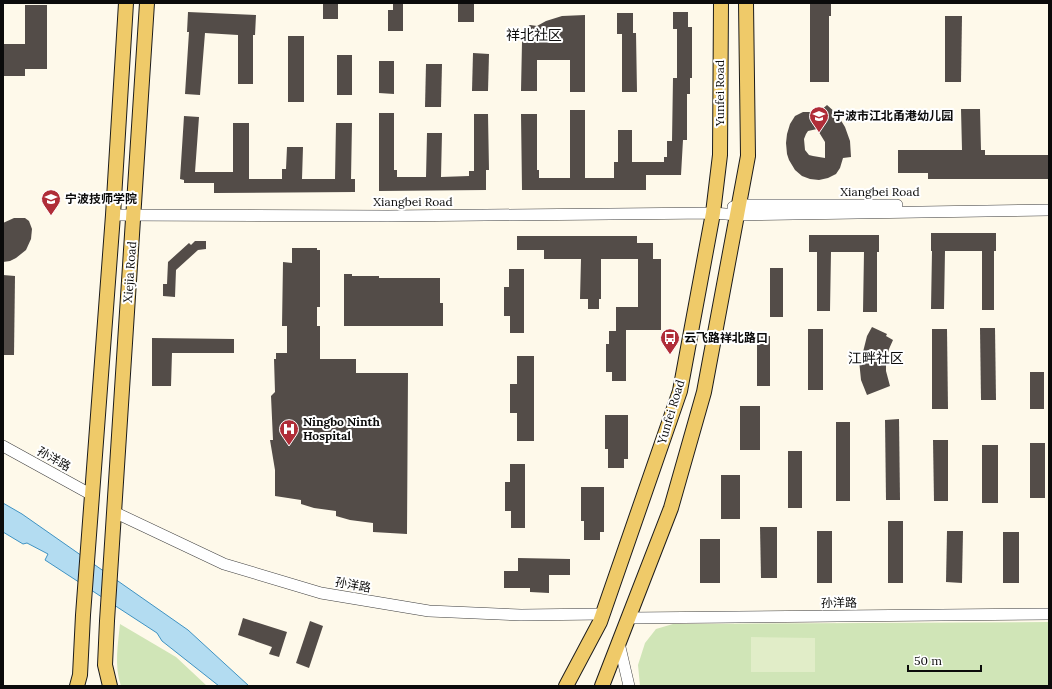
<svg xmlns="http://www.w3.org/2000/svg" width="1052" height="689" viewBox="0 0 1052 689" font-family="Lora,'Noto Sans SC',serif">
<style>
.green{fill:#d0e5b7}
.pitch{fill:#e1edc8}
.water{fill:#b3dcf1;stroke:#3f93c3}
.building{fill:#534c48;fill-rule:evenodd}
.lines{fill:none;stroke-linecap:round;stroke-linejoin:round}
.minor-casing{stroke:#3e3e3e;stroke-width:12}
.major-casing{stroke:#1c1c1c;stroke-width:16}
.minor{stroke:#fff;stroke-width:11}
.major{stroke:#efca69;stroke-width:14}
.labels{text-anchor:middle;stroke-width:4;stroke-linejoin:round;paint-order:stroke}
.street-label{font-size:12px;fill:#0b0b0b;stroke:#fff}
.poi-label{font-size:12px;font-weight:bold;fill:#0b0b0b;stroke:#fff;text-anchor:start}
.quarter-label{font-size:14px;fill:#0b0b0b;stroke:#fff}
</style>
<rect width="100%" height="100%" fill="#fef9ea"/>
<g class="green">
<path d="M1049,622V686H640L638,665L645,643L656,629L673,624Z"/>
<path d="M120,624L176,657L207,686H121C114,666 118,644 120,624Z"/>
</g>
<path class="pitch" d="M751,637L815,638V672H751Z"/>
<path class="water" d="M3,503L22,514L188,630L249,686H219L162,641L157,633L45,560L48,554L27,543L23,544L3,532Z"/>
<g class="building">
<rect x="323" y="3" width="15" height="16"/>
<path d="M393,3H403V31H388V10H393Z"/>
<rect x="458" y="3" width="16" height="19"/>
<path d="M810,3H831V16H829V82H810Z"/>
<path d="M25,5H47V69H25V76H3V44H25Z"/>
<path d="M188,12L256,15L255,35H253V84H238V35L205,33L200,95L185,94L189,32H187Z"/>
<path d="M673,12H688V27H692V78H690V94H687V140H683L681,175H646V190H522L521,114H537V170H539V178H570V110H585V178H614V162H618V130H632V162H664V157H667V141H672L673,78H677V29H673Z"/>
<path d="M617,13H633V33H636L637,92H622V34H617Z"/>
<path d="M585,15V92H570V60H537V91H521L522,42L526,36L525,30L527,27L530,25L537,26L546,21L562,16Z"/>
<path d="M945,16H962L961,82H945Z"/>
<rect x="288" y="36" width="16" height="66"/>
<path d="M473,53L489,54L488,91H472Z"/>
<rect x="337" y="55" width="15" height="40"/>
<path d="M379,61H394V94L379,93Z"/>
<path d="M426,64H442L441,107H425Z"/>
<path d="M827,105L837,114L845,127L850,141L851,157L843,158L840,168L836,174L828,178L819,180L810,179L802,176L795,170L789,160L787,154L786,143L787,134L790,124L795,116L803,112H819ZM817,129L825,142V158L813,156L809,155L805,150L804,139L806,134L808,131Z"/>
<path d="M961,109H980L981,150H985V155H1049V179H928V173H898V150H962Z"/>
<path d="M379,113H394V170H397V177H426L427,133H442L441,177L469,176V171H474V114H488L489,170H486V190L379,191Z"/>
<path d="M184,116L199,117L195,172H233V123H249V179H282V169H286L287,147H303L302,179H335L336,123H352L351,179H355V192L214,193V183H184V180L180,179Z"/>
<path d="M14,218H25L29,221L32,229L31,239L26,250L16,258L10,261L3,262V223Z"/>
<path d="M931,233H996V251H994V310H982V251H945L944,309H931L932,251H931Z"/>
<path d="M809,235H879V252H877V312H863L864,252H831L830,311H817V252H809Z"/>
<path d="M517,236H637V243H653V259H661V330H626V381H612V372H606V344H609V331H616V307H638V259H601V299H599V309H588V299H580L581,259H544V250H517Z"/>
<path d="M195,241H206V249L198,250L176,270L175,297L163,296V284H167L168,262L189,243L191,245Z"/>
<path d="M292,248H317V250H320V307H317V326H320V359H356V373H408L407,534L373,532V523L350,520L336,516V511L314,508L301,504V500L275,496V470L270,440H273L271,396L275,392L274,359H276V353H287V326H282L283,262L292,263Z"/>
<rect x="770" y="268" width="13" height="49"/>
<path d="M509,269H524V333H510V316H504V287H509Z"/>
<path d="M344,274H352V276H379V278H440V303H443V326H344Z"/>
<path d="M3,275L15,276L14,355H3Z"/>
<path d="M872,327L887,334L886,336L893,340L889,349L886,360V371L890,386L867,395L861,380L859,360H861L867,336Z"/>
<path d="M980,328H995L996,400H981Z"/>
<rect x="808" y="329" width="15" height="61"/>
<path d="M932,329H947L948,409H932Z"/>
<rect x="757" y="336" width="13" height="50"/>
<path d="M152,338L234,339V353H172L171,386H152Z"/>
<path d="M517,356H534V441H517V413H510V384H517Z"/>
<rect x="1030" y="372" width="14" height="37"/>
<rect x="740" y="406" width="20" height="44"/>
<path d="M605,415H628V459H624V468H608V449H605Z"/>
<path d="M899,419L900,500H886L885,420Z"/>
<rect x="836" y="422" width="14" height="79"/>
<path d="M933,440H948V501H934Z"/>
<rect x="1030" y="443" width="15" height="55"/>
<rect x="982" y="445" width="16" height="58"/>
<rect x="788" y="451" width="14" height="57"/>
<path d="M510,464H525V528H511V511H505V482H510Z"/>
<rect x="721" y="475" width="19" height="44"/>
<path d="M581,487H604V532H600V540H584V521H581Z"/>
<rect x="888" y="521" width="15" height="62"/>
<path d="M760,527H777V578H761Z"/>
<rect x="817" y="531" width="15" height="52"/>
<path d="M947,531H963L962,583L946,582Z"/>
<rect x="1003" y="532" width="16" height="51"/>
<rect x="700" y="539" width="20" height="44"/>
<path d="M518,558L570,559V575H549V593L530,592V588H504V571H518Z"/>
<path d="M243,618L287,632L279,657L269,654L272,647L238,635Z"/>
<path d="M310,621L323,626L309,668L296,663Z"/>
</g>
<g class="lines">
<g class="minor-casing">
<g id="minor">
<path d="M733,207L739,205H897"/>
<path d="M113,215L388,216L713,213L738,215L1049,210"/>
<path d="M3,446L92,495"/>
<path d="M114,512L224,564L321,593L429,611L521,615L602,614"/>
<path d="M629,618L1049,614"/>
<path d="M619,643L629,686"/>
</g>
</g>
<g class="major-casing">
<g id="major">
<path d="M77,686L80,675L83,615L113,215L126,3"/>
<path d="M110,686L105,665L107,621L147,3"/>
<path d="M566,686L600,622L680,391L713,213L720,155L721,3"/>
<path d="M602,686L671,508L704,392L748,156L746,3"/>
</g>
</g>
<use href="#minor" class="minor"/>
<use href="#major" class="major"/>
</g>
<defs>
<g id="school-pin" transform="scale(1)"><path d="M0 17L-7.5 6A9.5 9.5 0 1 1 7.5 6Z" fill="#b02d38" stroke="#fff"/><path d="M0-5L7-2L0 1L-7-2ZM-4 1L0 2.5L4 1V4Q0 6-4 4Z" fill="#fff"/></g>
<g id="university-pin" transform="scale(1)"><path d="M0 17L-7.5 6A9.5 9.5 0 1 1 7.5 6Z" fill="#b02d38" stroke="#fff"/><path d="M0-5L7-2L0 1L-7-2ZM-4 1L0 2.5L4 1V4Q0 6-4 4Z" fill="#fff"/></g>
<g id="bus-pin" transform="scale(1)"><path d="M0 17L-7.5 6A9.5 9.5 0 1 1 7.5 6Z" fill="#b02d38" stroke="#fff"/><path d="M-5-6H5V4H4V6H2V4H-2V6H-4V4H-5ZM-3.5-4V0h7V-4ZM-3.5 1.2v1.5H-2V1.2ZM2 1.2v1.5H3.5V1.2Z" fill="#fff"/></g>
<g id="hospital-pin" transform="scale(1)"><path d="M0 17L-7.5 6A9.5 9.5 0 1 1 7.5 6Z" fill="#b02d38" stroke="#fff"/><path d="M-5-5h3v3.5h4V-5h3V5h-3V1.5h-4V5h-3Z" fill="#fff"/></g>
</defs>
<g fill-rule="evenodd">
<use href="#school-pin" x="819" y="116"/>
<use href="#university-pin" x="51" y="199"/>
<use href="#bus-pin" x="670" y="338"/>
<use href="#hospital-pin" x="289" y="429"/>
</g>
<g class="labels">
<g class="street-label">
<text transform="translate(720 93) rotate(-90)" y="4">Yunfei Road</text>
<text x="880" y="196">Xiangbei Road</text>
<text x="413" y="206">Xiangbei Road</text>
<text transform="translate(130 272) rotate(-86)" y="4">Xiejia Road</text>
<text transform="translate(671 412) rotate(-73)" y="4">Yunfei Road</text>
<text transform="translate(54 459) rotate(29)" y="4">孙洋路</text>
<text transform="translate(353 585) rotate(10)" y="4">孙洋路</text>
<text transform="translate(839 603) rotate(-1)" y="4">孙洋路</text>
</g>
<g class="poi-label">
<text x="833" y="120">宁波市江北甬港幼儿园</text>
<text x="65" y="203">宁波技师学院</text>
<text x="684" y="342">云飞路祥北路口</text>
<text x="303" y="426">Ningbo Ninth<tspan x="303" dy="14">Hospital</tspan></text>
</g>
<g class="quarter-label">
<text x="534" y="40">祥北社区</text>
<text x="876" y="363">江畔社区</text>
</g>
</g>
<rect width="1052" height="689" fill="none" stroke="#0b0b0b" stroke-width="8"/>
<path d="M908 665v6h73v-6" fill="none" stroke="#0b0b0b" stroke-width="2"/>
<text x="914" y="665" font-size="12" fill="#0b0b0b" stroke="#ffffff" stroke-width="3" paint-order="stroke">50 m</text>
</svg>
